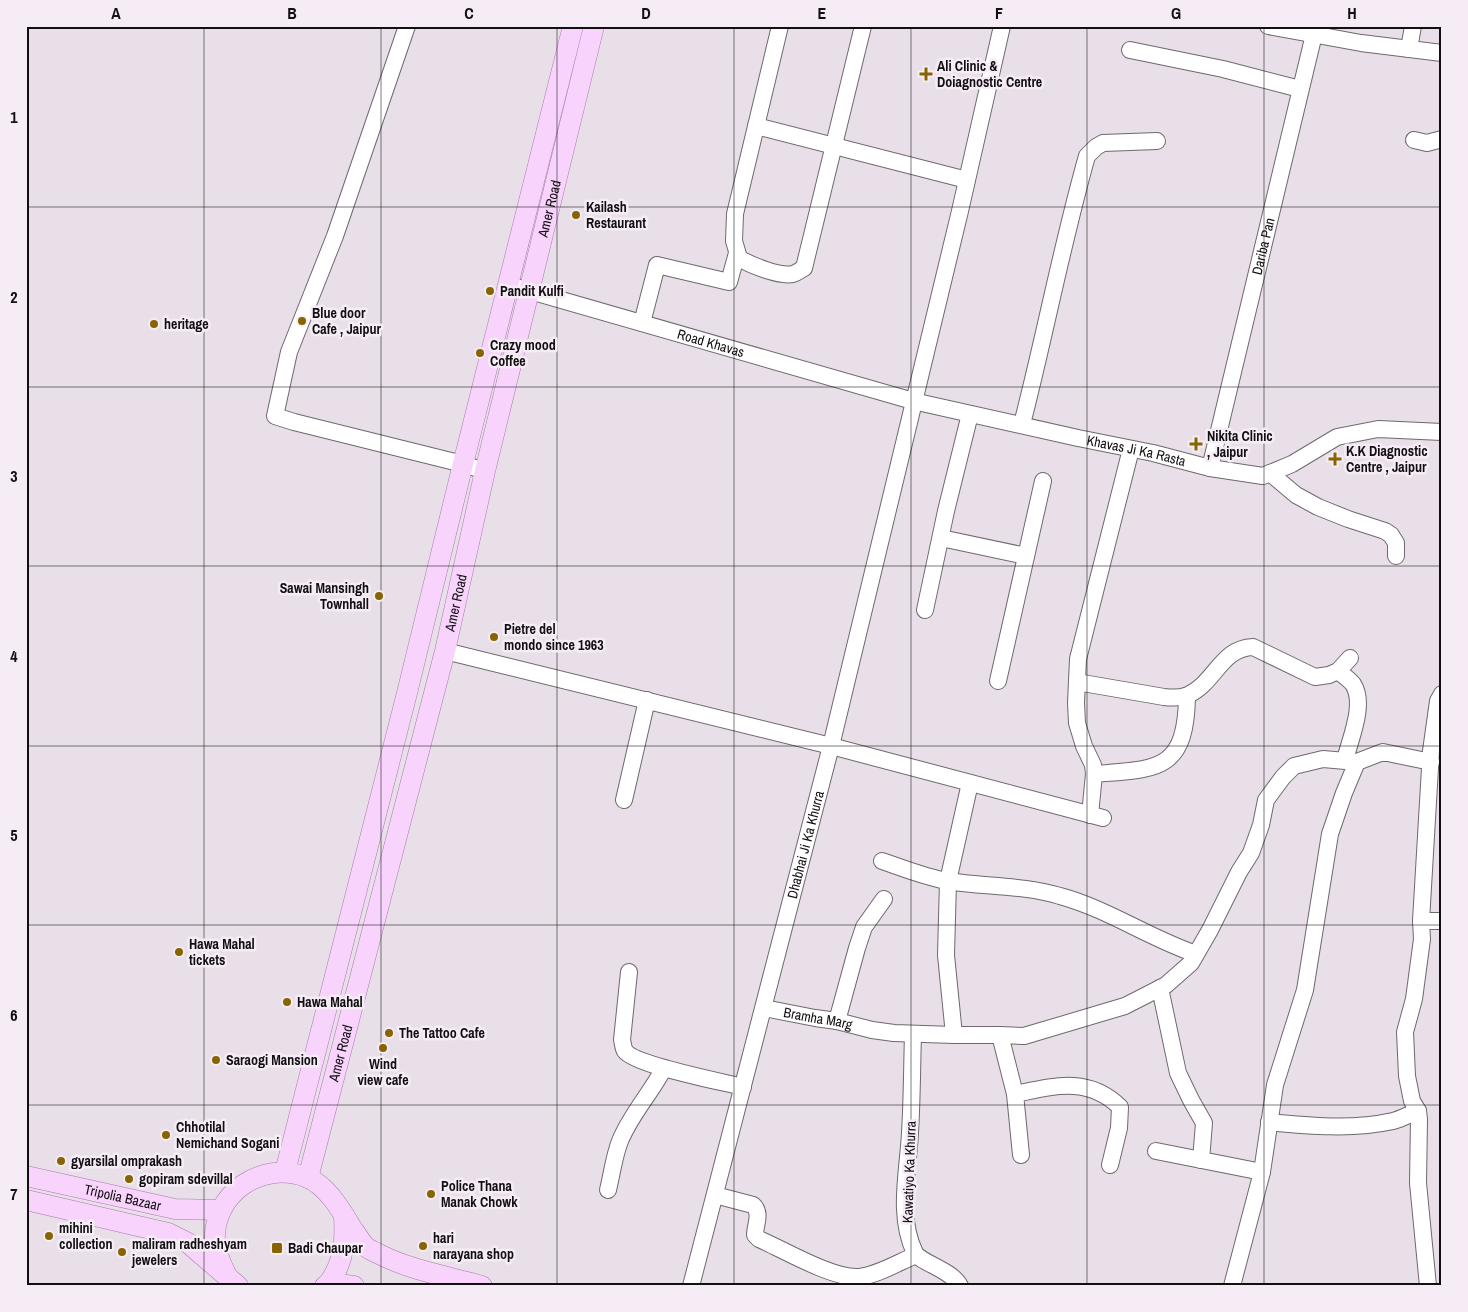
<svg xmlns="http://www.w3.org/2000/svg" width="1468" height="1312" viewBox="0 0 1468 1312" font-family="'Archivo Narrow',sans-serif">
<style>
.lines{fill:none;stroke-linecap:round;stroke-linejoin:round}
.minor-casing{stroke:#6f6870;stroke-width:18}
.major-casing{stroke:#a57ba9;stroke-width:21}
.minor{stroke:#fff;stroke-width:16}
.major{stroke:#f8d3fc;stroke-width:20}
.grid{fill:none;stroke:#120f13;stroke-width:1;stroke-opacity:0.55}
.poi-dot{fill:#886400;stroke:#f5ecf5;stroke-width:2}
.labels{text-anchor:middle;stroke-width:5;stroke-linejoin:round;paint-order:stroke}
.poi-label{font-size:14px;font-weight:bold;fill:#120f13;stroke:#f5ecf5;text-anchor:start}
.street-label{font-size:14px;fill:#120f13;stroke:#f5ecf5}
.neatline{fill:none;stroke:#120f13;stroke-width:2}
.grid-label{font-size:16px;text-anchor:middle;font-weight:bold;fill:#120f13}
</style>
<rect width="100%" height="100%" fill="#e8dfe8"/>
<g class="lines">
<g class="minor-casing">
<g id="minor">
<path d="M407,26L335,236L289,352L275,416L294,422L463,464L485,471"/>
<path d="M780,26L735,214L734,241L739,258C750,265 780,277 793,274C797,273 800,270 804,268L863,26"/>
<path d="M1268,26L1361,43L1442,53"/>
<path d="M1409,49L1413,26"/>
<path d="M1130,50L1223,69L1300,89"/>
<path d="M756,126L967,180"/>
<path d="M1414,140L1427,143L1442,139"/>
<path id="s1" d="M509,285L913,401L1078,438L1153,453L1210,468L1263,476L1292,464L1337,437L1378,429L1442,432"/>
<path d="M642,323L657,265L729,282L737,253"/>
<path d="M1022,424C1045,335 1062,244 1087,156L1096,147L1103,143L1157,141"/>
<path id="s2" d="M1210,468L1316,26"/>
<path d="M1270,473L1296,495L1318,507L1348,519L1385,531L1391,535L1396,543V556"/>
<path d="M941,538L1026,556"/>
<path d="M925,610L946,511L970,414"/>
<path d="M445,651L831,746L1103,818"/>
<path d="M1338,671C1343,675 1349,679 1353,684C1366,704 1350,739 1345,760"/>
<path d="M998,681L1043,481"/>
<path d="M1077,682L1164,697C1172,698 1181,698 1188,695C1215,683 1221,648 1253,647L1315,677L1329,675L1338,671L1350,658"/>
<path d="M1094,774C1157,769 1186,772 1187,696"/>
<path d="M624,800L647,700"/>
<path d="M1090,815L1094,774L1093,765L1084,746L1077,723L1076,703L1078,659L1131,449"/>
<path d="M882,861C903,868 925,877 947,881C985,887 1024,885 1060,896C1108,909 1149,938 1196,954"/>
<path d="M1421,921H1442"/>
<path d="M629,972L622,1040C623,1043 623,1048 625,1051C635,1065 723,1082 743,1087"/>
<path d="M1160,988L1178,1073L1191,1100L1204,1123L1201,1160"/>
<path id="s3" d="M764,1008L815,1018L837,1021L872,1030L894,1033L954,1035H1000"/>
<path d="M837,1021L857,948L864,927L884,899"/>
<path d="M913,1034C912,1067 912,1100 910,1133C908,1172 897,1216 915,1253C921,1263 952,1270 960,1286"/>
<path d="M954,1035L946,955L948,881L970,783"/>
<path d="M1015,1094C1054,1086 1088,1076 1120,1107L1119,1128L1110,1165"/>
<path d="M1269,1122C1309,1126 1353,1130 1393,1121C1401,1119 1410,1114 1418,1111"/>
<path d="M1156,1151L1262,1172"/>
<path d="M1021,1155L1015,1094L1000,1035L1024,1036L1125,1006L1166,985L1191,963L1210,930L1239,872L1251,853L1261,825L1266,800L1283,777L1294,766L1323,759L1357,762"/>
<path d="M608,1190C612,1174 614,1156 620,1141C631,1114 651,1093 664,1068"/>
<path d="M715,1195L753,1205C762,1213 755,1225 755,1235L759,1239C784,1250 833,1279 859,1277C878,1275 899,1262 916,1255"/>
<path id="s4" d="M691,1286L831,746L960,211L1002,26"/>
<path d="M1232,1286L1262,1172L1275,1085L1305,990L1330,834L1344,793L1357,762L1383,752L1431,762"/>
<path d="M1428,1286L1418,1183L1419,1119L1418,1111L1412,1101L1407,1076L1405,1032L1414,999L1422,939L1421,921L1431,751L1438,701L1442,694"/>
</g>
</g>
<g class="major-casing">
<g id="major">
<path d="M285,1172L407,693L463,464L573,26"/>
<path id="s5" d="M26,1176L175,1209L221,1210"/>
<path id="s6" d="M308,1178L445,651L485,471L594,26"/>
<path d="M26,1200L168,1233L188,1243L238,1286"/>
<path d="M226,1274C221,1264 216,1253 215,1242C212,1194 261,1160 306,1177C328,1186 341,1210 353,1230C357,1234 360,1241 364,1245C367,1249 373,1251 377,1253C409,1270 447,1276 482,1286"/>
<path d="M329,1283L354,1286"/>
<path d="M325,1286C330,1283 332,1278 335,1273C345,1254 345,1236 344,1215"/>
</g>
</g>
<use href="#minor" class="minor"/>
<use href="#major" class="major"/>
</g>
<path class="grid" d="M204,26V1286M381,26V1286M557,26V1286M734,26V1286M911,26V1286M1087,26V1286M1264,26V1286M26,207H1442M26,387H1442M26,566H1442M26,746H1442M26,925H1442M26,1105H1442"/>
<g class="poi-dot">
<path d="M923.5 66.5h5v5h5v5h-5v5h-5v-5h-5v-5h5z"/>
<circle cx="576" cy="215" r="5"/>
<circle cx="490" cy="291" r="5"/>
<circle cx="302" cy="321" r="5"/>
<circle cx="154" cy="324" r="5"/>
<circle cx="480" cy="353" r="5"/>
<path d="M1193.5 436.5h5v5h5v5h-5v5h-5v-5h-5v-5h5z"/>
<path d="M1332.5 451.5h5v5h5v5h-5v5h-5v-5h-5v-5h5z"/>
<circle cx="379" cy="596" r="5"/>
<circle cx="494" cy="637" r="5"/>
<circle cx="179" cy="952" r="5"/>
<circle cx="287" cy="1002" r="5"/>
<circle cx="389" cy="1033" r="5"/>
<circle cx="383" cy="1048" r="5"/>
<circle cx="216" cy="1060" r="5"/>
<circle cx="166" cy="1135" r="5"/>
<circle cx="61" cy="1161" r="5"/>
<circle cx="129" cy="1179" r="5"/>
<circle cx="431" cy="1194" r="5"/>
<circle cx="49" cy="1236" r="5"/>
<circle cx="423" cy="1246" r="5"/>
<rect x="271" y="1242" width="12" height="12" rx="2.5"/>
<circle cx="122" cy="1252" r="5"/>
</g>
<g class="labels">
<g class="poi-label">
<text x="937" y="71">Ali Clinic &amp;<tspan x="937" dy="16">Doiagnostic Centre</tspan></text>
<text x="586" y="212">Kailash<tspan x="586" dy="16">Restaurant</tspan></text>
<text x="500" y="296">Pandit Kulfi</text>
<text x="312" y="318">Blue door<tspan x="312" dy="16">Cafe , Jaipur</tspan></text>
<text x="164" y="329">heritage</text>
<text x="490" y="350">Crazy mood<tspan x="490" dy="16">Coffee</tspan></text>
<text x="1207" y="441">Nikita Clinic<tspan x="1207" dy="16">, Jaipur</tspan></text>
<text x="1346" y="456">K.K Diagnostic<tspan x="1346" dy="16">Centre , Jaipur</tspan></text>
<text x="369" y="593" text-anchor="end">Sawai Mansingh<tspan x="369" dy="16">Townhall</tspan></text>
<text x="504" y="634">Pietre del<tspan x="504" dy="16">mondo since 1963</tspan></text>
<text x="189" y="949">Hawa Mahal<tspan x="189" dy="16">tickets</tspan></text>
<text x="297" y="1007">Hawa Mahal</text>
<text x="399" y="1038">The Tattoo Cafe</text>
<text x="226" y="1065">Saraogi Mansion</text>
<text x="383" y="1069" text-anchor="middle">Wind<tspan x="383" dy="16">view cafe</tspan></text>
<text x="176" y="1132">Chhotilal<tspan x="176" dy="16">Nemichand Sogani</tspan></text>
<text x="71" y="1166">gyarsilal omprakash</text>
<text x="139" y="1184">gopiram sdevillal</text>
<text x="441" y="1191">Police Thana<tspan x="441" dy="16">Manak Chowk</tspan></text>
<text x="59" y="1233">mihini<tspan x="59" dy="16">collection</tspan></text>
<text x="433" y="1243">hari<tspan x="433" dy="16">narayana shop</tspan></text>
<text x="132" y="1249">maliram radheshyam<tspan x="132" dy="16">jewelers</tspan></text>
<text x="288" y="1253">Badi Chaupar</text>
</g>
<g class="street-label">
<text dy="5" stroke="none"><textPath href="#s6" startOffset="999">Amer Road</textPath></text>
<text dy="5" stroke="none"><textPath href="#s2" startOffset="228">Dariba Pan</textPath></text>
<text dy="5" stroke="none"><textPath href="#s1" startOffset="210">Road Khavas</textPath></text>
<text dy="5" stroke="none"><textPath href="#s1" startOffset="649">Khavas Ji Ka Rasta</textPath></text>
<text dy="5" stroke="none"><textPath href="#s6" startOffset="594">Amer Road</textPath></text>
<text dy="5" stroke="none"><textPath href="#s4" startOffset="456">Dhabhai Ji Ka Khurra</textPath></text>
<text dy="5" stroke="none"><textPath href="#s3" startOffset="55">Bramha Marg</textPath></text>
<text dy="5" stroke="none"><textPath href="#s6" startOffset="129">Amer Road</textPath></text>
<text transform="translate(909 1172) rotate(-88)" y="5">Kawatiyo Ka Khurra</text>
<text dy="5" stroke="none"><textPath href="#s5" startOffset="99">Tripolia Bazaar</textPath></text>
</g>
</g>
<rect width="1468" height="1312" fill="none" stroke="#f5ecf5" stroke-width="55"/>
<rect x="28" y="28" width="1412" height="1256" class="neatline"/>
<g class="grid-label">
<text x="116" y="19">A</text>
<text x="292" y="19">B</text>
<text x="469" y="19">C</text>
<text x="646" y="19">D</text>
<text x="822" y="19">E</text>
<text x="999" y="19">F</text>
<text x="1176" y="19">G</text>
<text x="1352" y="19">H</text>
<text x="14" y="123">1</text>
<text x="14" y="303">2</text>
<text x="14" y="482">3</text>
<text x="14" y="662">4</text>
<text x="14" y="841">5</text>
<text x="14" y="1021">6</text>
<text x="14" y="1200">7</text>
</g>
</svg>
